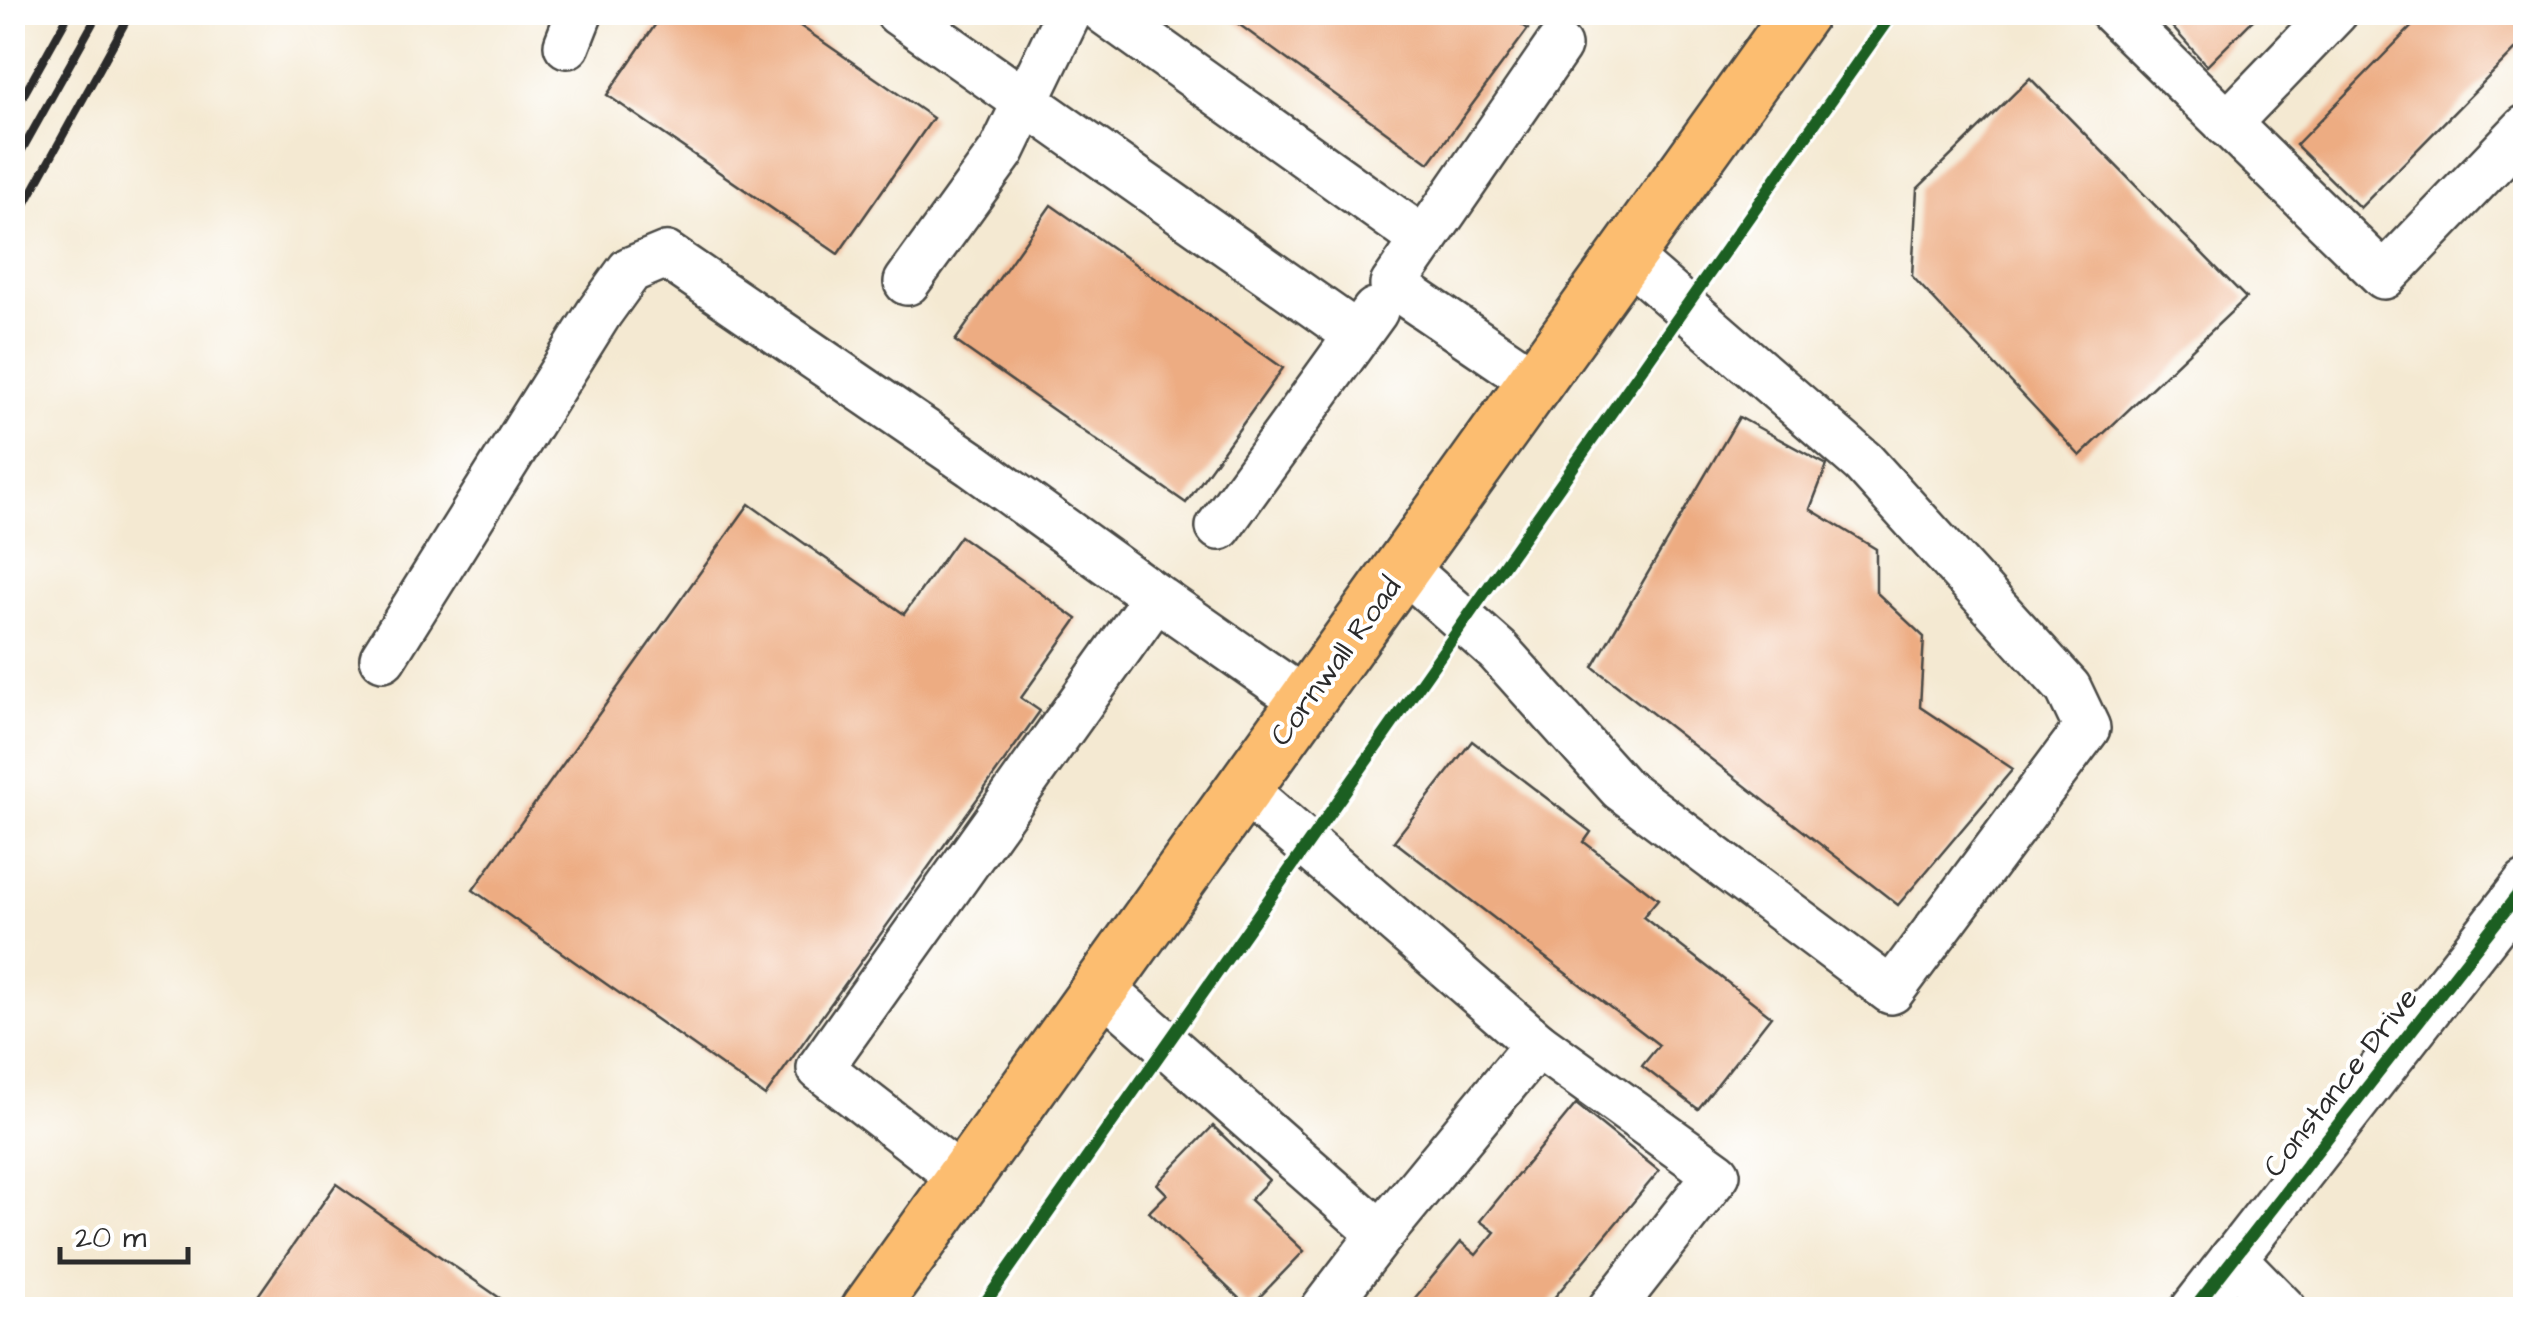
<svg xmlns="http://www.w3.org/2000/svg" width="2538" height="1322" viewBox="0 0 2538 1322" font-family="'Architects Daughter',sans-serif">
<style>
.building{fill:#edac82}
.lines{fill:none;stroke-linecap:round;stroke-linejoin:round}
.minor-casing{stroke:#494844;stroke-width:50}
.major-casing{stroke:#494844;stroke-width:60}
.minor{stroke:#fff;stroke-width:45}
.major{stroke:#fcbd6f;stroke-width:55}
.rail{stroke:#2b2b2b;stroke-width:8}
.cycleway-casing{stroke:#fff;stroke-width:19}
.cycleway{stroke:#1b5e20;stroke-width:12}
.labels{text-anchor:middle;stroke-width:8;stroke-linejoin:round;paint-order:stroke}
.street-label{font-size:30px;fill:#2b2b2b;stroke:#fff}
</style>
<rect width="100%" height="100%" fill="#fff"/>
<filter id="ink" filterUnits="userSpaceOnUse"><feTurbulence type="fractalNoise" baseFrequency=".01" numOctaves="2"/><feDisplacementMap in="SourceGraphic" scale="20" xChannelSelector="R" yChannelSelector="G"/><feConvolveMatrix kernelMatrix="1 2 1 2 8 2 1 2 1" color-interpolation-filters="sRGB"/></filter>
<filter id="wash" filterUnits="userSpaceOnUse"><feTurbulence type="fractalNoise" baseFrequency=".0048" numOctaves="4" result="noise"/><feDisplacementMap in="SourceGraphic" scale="40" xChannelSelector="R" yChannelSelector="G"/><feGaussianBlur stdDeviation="2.25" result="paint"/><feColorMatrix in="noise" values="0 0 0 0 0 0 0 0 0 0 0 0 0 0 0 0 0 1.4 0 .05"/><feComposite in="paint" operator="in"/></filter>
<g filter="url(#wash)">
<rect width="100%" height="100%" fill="#f4e9d2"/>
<g id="blocks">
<g class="building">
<path d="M664,12H780L933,118L838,254L607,95Z"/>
<path d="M1222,12H1505L1528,29L1429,163Z"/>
<path d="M2159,12H2261L2207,66Z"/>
<path d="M2426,12H2526V39L2360,208L2296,145Z"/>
<path d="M2030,78L2246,298L2080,456L1912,276L1917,189Z"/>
<path d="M1051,205L1283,368L1186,503L955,341Z"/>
<path d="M1739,417L1827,465L1810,509L1876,549V592L1924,637L1920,707L2013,769L1898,905L1593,667Z"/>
<path d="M749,504L904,614L960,536L1077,619L1021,698L1040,711L765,1096L473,890Z"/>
<path d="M1472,741L1591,832L1584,842L1658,899L1643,917L1771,1016L1698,1109L1642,1066L1659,1045L1394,841Z"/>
<path d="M1576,1104L1659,1171L1544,1310H1405L1461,1242L1476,1255L1495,1232L1480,1221Z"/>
<path d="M1213,1126L1269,1180L1250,1200L1304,1251L1249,1308L1149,1212L1167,1194L1157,1184Z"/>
<path d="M336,1184L517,1310H248Z"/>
</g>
</g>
</g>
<g filter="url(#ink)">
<use href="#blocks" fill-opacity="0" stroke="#494844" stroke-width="2.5"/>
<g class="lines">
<g class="minor-casing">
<g id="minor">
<path d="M898,12L1357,335"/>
<path d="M1105,12L1424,240"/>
<path d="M2113,12L2384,276L2526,128"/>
<path d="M567,45L580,12"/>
<path d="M2227,124L2335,12"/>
<path d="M907,282L1002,151L1069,12"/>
<path d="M1536,382L1393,285L1558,46"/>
<path d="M1219,527L1375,311"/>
<path d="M1403,567L1498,651L1621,788L1891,991L2087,728L2068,688L1863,462L1626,256"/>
<path d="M383,658L599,313L630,270L666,255L973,465L1156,597"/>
<path d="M1101,987L1381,1234L1537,1044L1243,789"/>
<path d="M1537,1044L1717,1174L1610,1310"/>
<path d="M963,1179L820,1068L1156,597L1306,702"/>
<path d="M2233,1258L2284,1310"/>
<path d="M1323,1310L1381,1234"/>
<path d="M2193,1310L2526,884"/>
</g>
</g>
<g class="major-casing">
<path id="major" d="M869,1310L1801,12"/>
</g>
<use href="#minor" class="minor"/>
<use href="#major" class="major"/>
<g class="rail">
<path d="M12,116L70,12"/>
<path d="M12,168L99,12"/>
<path d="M12,228L131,12"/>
</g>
<g class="cycleway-casing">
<g id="cycleway">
<path d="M980,1310L1893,12"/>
<path d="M2193,1310L2526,884"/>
</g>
</g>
<use href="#cycleway" class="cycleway"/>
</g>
</g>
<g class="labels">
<g class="street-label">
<text transform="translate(1335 661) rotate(-54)" y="10">Cornwall Road</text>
<text transform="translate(2340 1082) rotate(-52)" y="10">Constance Drive</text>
</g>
</g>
<rect width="2538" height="1322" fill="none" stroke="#fff" stroke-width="50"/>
<path d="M60 1247v15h128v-15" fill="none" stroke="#2b2b2b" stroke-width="5"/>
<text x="75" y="1247" font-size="30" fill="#2b2b2b" stroke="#ffffff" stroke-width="8" paint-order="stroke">20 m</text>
</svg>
